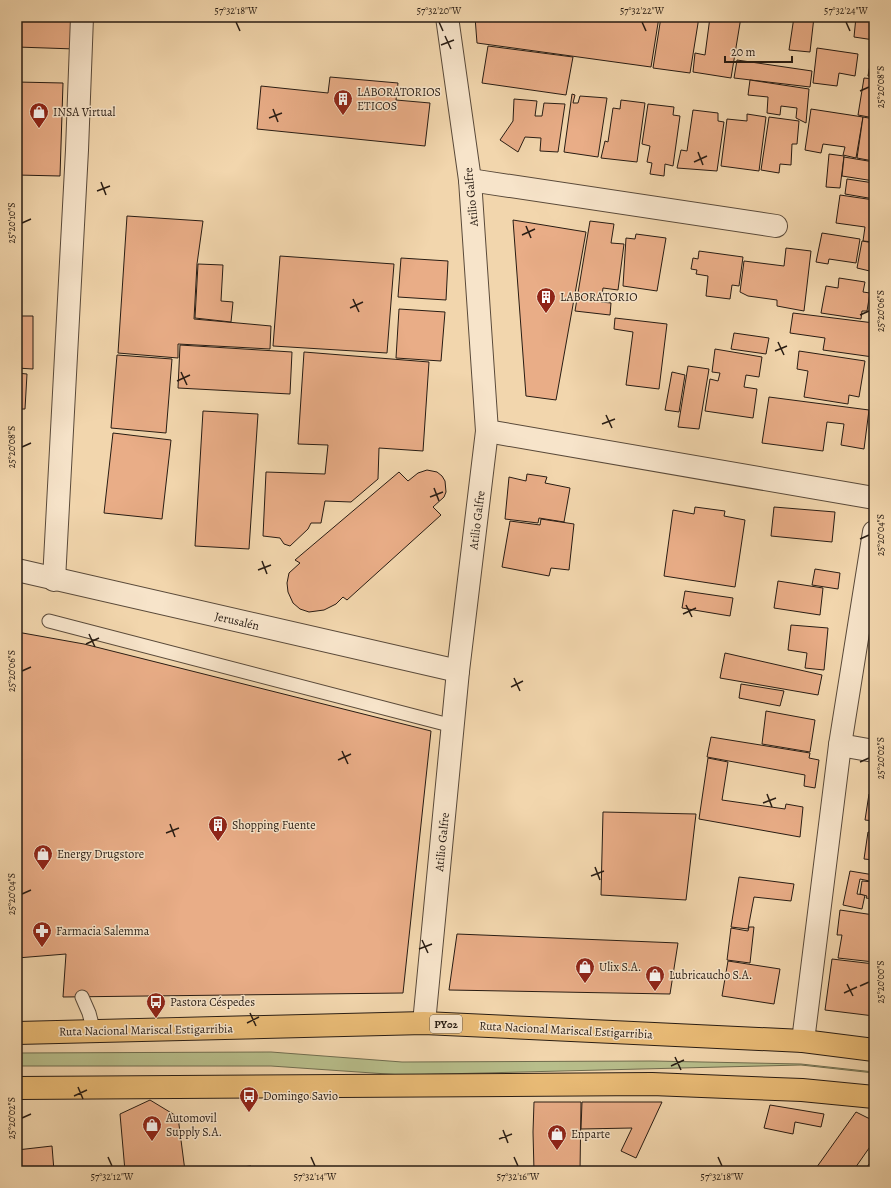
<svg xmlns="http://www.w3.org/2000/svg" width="891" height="1188" viewBox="0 0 891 1188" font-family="Alegreya,serif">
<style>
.green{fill:#b8be8b;stroke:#706d4f}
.building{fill:#e9ad87;stroke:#281c13}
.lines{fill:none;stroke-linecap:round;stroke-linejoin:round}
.lane-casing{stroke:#5a4a3a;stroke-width:15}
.street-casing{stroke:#5a4a3a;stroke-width:24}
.highway-casing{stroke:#281c13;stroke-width:24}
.lane{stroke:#f7e4ca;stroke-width:13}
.street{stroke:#f7e4ca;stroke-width:22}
.highway{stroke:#e9bb76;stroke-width:22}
.ticks{fill:none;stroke:#281c13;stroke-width:1.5}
.labels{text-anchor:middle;stroke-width:3;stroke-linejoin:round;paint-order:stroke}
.shield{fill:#f7e4ca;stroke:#66584a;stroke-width:1}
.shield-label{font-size:11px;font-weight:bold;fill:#281c13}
.poi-label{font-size:12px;fill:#281c13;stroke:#f7e4ca;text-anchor:start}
.street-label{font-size:12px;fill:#281c13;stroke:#f7e4ca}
.neatline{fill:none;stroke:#281c13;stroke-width:1.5}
.ticks-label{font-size:10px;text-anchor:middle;fill:#281c13}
</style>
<rect width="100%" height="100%" fill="#f2d6ad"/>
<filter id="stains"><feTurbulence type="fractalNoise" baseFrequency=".005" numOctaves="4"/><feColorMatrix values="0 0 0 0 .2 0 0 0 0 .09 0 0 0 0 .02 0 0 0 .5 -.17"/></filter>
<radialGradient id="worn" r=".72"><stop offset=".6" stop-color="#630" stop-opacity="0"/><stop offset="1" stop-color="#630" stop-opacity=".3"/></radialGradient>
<path class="green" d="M271,1052L402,1062L653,1061L801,1064L874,1072V1073L801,1065L402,1075L271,1066H17V1053H19Z"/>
<g class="building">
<path d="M17,17H74L75,49L17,47Z"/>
<path d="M368,17H400V20Z"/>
<path d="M475,17H659L651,67L477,43Z"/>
<path d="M661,17H699L690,73L653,68Z"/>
<path d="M710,17H741L731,78L693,72L695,53L705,55Z"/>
<path d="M794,17H814L810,52L789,50Z"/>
<path d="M856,17H874V40L854,37Z"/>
<path d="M874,42V77L868,76Z"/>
<path d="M488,46L573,57L566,95L482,83Z"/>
<path d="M817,48L858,54L855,76L839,73L837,86L813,83Z"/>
<path d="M737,60L812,71L810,87L734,78Z"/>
<path d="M330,77L398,83L396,100L430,103L425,146L257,129L261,86L328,93Z"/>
<path d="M864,78L874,79V118L858,115Z"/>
<path d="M750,80L809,89L806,123L796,118L797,108L781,106L780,115L767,113L768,97L748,95Z"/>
<path d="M17,82L63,83L60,176L17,175Z"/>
<path d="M572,94L575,95L573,103H578L580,96L607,98L598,157L564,152Z"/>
<path d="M514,99L537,101L535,116H542L544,103L565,104L558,152L540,151L541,138L525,137L518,152L500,140L513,121Z"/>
<path d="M621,100L645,103L637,162L601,158L605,141L608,142L613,108L620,109Z"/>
<path d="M648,104L674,107L673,115L680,116L673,166L665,164L664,176L650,174L652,163L647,162L650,146L642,144Z"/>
<path d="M811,109L863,117L856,158L843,155L845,147L823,144L821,153L805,150Z"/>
<path d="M693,110L718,113V121L724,122L717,171L677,168L681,150L687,151Z"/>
<path d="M747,114L766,117L759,171L721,166L727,119L747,121Z"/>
<path d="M769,117L799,121L797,144H792L791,165L780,164L779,173L761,170Z"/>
<path d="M863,117L874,119L873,161L857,158Z"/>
<path d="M829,154L844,156L840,188L826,187Z"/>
<path d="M844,157L874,162V181L842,176Z"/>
<path d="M847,179L874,183V199L845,194Z"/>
<path d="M840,195L874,200V242L863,241L865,227L836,223Z"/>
<path d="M127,216L203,221L197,264L194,319L271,326L270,349L178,344V358L118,353Z"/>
<path d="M513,220L586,232L556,400L526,396Z"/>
<path d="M590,221L614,224L611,243L624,244L618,290L603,288L601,302L611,303L610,315L575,311Z"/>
<path d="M822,233L860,239L856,263L829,259L828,264L816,262Z"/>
<path d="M636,234L666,238L657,291L623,286L626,238L635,239Z"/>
<path d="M862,241L874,243V272L857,268Z"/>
<path d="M786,248L811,251L804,311L777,306V300L748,296L740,292L744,261L784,266Z"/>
<path d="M699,251L743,257L739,286L732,285L730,299L706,296L708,276L696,274L697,270L691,269L693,258L698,259Z"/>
<path d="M280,256L394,264L387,353L273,346Z"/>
<path d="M401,258L448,261L446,300L398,297Z"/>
<path d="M198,264L223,265L221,301L233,302L231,322L195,318Z"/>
<path d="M839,278L865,282L863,292L870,293L867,311H862L861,319L821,313L826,286L838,288Z"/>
<path d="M399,309L445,312L441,361L396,358Z"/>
<path d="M793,313L874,323V346L873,357L823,350L825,338L790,333Z"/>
<path d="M17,316H33V369L17,368Z"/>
<path d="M615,318L667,324L659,389L626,385L633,332L614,329Z"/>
<path d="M734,333L769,338L766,354L731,349Z"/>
<path d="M180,345L292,352L290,394L178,388Z"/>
<path d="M715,349L762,357L759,377L746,375L744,387L757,389L753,418L705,411L710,379L718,381L720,373L712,372Z"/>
<path d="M799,351L865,361L859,397L849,395L848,404L804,397L808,371L797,369Z"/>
<path d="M304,352L429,362L423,451L379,448L378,479L351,502L325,501L321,523H311L308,529L290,546L284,544L280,538L263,536L266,472L325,474L328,445L298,444Z"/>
<path d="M117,355L172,359L166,433L111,428Z"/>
<path d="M688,366L709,369L699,429L678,427Z"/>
<path d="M672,372L685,375L679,412L665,410Z"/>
<path d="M17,373L27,374L25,409H17Z"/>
<path d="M769,397L869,410L864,449L841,445L844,424L827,422L823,451L762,443Z"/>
<path d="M203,411L258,414L249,549L195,546Z"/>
<path d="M113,433L171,440L162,519L104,513Z"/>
<path d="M427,470L437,472L442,476L445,481L446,492L444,497L433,507L441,515L347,600L343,597L336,604L324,610L309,612L300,609L293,603L288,592L287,583L289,573L300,563L295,560L399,472L408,481L418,473Z"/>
<path d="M527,474L547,477L545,483L570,488L564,522L539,518L538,523L505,519L509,477L526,481Z"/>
<path d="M695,507L725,511L724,516L745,520L735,587L664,576L673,510L694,514Z"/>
<path d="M774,507L835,512L832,542L771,536Z"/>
<path d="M541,519L574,524L569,570L551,568L549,576L502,567L510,521L540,525Z"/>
<path d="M815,569L840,573L838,589L812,585Z"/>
<path d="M778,581L823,588L820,615L774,608Z"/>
<path d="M685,591L733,598L730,616L682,608Z"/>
<path d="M791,625L828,628L824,670L805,668L807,653L788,650Z"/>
<path d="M17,632L84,644L431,731L403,993L63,997L66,954L17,958Z"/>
<path d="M725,653L822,675L818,695L720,678Z"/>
<path d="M741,684L784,691L780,706L739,698Z"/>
<path d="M766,711L815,720L810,752L762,744Z"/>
<path d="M711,737L810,753L809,758L819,760L815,788L804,786L805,775L707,757Z"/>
<path d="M708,758L728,762L722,800L785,809L786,804L803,807L800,837L699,819Z"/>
<path d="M869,794L874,795V821L865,820Z"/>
<path d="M603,812L696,814L686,900L601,895Z"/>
<path d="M868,832L874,833V860L864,859Z"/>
<path d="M850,871L874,875V882L860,879L857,894L865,895L862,909L843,905Z"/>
<path d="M739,877L794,884L791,901L754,897L748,929L731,927Z"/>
<path d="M862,881L874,882V899L866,898L867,896L860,894Z"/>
<path d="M840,910L874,915V962L838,958L842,935H837Z"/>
<path d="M749,927H754L750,963L727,960L731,928L748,931Z"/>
<path d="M457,934L678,943L670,994L449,990Z"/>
<path d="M832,959L874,964V1016L825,1010Z"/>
<path d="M728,961L780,969L774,1004L722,996Z"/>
<path d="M150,1100L178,1117L185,1171H125L120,1114Z"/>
<path d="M534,1102H581L580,1171H534L533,1132Z"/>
<path d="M582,1102H662L636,1158L621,1151L632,1128L581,1129Z"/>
<path d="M770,1105L824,1114L821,1127L795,1122L793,1134L764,1128Z"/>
<path d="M856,1112L874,1121V1141L853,1171H814Z"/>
<path d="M52,1146L54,1171H17V1150Z"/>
<path d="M874,1157V1171H866L865,1170Z"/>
<path d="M251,1166V1171H211V1170Z"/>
</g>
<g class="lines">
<g class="lane-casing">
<g id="lane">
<path d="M49,621L453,726"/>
<path d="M82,997L89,1013L94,1032"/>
</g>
</g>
<g class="street-casing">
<g id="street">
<path d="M470,180L776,226"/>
<path d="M487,431L874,498"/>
<path d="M17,570L458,671"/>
<path d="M54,580L77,150L82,17"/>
<path d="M840,745L874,751"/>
<path d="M424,1023L458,671L487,431L470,180L447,17"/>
<path d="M803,1041L840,745L874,532"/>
</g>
</g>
<g class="highway-casing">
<g id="highway">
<path d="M17,1033L424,1023L803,1041L874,1050"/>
<path d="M17,1088L652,1084L802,1090L874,1097"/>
</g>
</g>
<use href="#lane" class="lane"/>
<use href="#street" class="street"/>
<use href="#highway" class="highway"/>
</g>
<path class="ticks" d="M236,22L240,31M439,22L443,31M642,22L646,31M846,22L850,31M445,36L451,49M441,45L454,40M860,91L869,87M273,109L278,122M269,118L282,113M698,152L703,165M694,162L707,156M101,182L106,195M97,191L110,186M22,223L31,219M526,226L531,238M522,235L535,229M353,299L359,312M350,308L363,302M860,315L869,311M778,342L784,355M775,351L787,346M181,372L187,385M177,381L190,375M606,415L612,428M602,424L615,419M22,447L31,443M434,488L439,501M430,497L443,492M860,539L869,535M262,561L267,574M258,570L271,565M686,605L692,617M683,614L696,608M89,634L95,647M86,644L99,638M22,671L31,667M514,678L520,691M511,687L523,681M342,751L348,764M338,760L351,754M860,762L869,758M767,794L772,807M763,803L776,798M170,824L175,837M166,833L179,828M595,867L600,880M591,876L604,871M22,894L31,890M422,940L428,953M419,949L432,944M847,984L853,996M860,986L869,982M844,993L857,987M250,1013L256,1026M247,1023L259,1017M675,1057L681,1070M671,1066L684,1060M78,1087L83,1099M74,1096L87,1090M22,1118L31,1114M503,1130L508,1143M499,1139L512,1134M108,1157L112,1166M311,1157L315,1166M514,1157L518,1166M718,1157L722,1166"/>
<defs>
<g id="building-pin" transform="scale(1)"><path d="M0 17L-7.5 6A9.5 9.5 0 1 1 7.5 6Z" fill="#8f2418" stroke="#f7e4ca"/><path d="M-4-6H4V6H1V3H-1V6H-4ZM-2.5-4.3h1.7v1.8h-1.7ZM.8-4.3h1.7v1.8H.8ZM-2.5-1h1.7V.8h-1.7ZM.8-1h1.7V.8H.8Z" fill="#fff"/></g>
<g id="shop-pin" transform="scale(1)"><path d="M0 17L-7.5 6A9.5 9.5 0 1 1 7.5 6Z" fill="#8f2418" stroke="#f7e4ca"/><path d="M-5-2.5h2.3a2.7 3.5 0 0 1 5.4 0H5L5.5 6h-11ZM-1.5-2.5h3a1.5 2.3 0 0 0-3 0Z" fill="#fff"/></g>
<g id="pharmacy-pin" transform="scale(1)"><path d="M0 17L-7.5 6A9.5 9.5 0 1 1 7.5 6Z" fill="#8f2418" stroke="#f7e4ca"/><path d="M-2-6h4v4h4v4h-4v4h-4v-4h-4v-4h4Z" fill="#fff"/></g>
<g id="bus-pin" transform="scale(1)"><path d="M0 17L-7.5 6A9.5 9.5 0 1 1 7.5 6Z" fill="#8f2418" stroke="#f7e4ca"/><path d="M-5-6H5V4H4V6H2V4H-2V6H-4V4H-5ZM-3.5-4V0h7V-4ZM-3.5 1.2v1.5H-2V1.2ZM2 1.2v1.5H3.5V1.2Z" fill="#fff"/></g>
</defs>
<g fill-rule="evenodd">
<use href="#building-pin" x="343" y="99"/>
<use href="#shop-pin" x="39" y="112"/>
<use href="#building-pin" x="546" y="297"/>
<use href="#building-pin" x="218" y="825"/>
<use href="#shop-pin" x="43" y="854"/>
<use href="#pharmacy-pin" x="42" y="931"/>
<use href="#shop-pin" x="585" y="967"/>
<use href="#shop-pin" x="655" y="975"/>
<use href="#bus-pin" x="156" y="1002"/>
<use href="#bus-pin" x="249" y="1096"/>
<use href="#shop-pin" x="152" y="1125"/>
<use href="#shop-pin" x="557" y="1134"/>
</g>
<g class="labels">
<rect class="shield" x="430" y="1015" width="32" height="18" rx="3"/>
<g class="shield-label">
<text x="446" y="1028">PY02</text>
</g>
<g class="poi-label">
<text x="357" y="96">LABORATORIOS<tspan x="357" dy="14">ETICOS</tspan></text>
<text x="53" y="116">INSA Virtual</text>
<text x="560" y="301">LABORATORIO</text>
<text x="232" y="829">Shopping Fuente</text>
<text x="57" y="858">Energy Drugstore</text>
<text x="56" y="935">Farmacia Salemma</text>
<text x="599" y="971">Ulix S.A.</text>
<text x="669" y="979">Lubricaucho S.A.</text>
<text x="170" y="1006">Pastora Céspedes</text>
<text x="263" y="1100">Domingo Savio</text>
<text x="166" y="1122">Automovil<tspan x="166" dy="14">Supply S.A.</tspan></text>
<text x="571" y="1138">Enparte</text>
</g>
<g class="street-label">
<text transform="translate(471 197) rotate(-96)" y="4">Atilio Galfre</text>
<text transform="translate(477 520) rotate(-83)" y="4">Atilio Galfre</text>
<text transform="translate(237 621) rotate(13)" y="4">Jerusalén</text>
<text transform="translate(442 842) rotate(-84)" y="4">Atilio Galfre</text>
<text transform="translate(146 1030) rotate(-1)" y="4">Ruta Nacional Mariscal Estigarribia</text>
<text transform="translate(566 1030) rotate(3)" y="4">Ruta Nacional Mariscal Estigarribia</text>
</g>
</g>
<rect width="891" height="1188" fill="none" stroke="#f2d6ad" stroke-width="44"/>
<path d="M725 56v6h67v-6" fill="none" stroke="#281c13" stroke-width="2"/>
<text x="731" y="56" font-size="12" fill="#281c13" stroke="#f7e4ca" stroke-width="3" paint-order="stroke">20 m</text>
<rect x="22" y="22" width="847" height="1144" class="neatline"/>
<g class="ticks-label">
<text x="236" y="14">57°32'18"W</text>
<text x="439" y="14">57°32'20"W</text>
<text x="642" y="14">57°32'22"W</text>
<text x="846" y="14">57°32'24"W</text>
<text transform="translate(880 87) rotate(-90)" y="4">25°20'08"S</text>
<text transform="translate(11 223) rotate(-90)" y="4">25°20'10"S</text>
<text transform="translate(880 311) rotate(-90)" y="4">25°20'06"S</text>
<text transform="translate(11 447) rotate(-90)" y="4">25°20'08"S</text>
<text transform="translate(880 535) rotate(-90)" y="4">25°20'04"S</text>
<text transform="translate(11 671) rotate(-90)" y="4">25°20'06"S</text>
<text transform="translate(880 758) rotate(-90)" y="4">25°20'02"S</text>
<text transform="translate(11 894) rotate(-90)" y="4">25°20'04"S</text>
<text transform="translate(880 982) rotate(-90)" y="4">25°20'00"S</text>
<text transform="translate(11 1118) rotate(-90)" y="4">25°20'02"S</text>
<text x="112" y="1180">57°32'12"W</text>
<text x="315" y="1180">57°32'14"W</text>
<text x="518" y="1180">57°32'16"W</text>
<text x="722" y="1180">57°32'18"W</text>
</g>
<rect width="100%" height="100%" filter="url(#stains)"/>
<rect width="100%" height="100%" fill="url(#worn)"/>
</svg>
